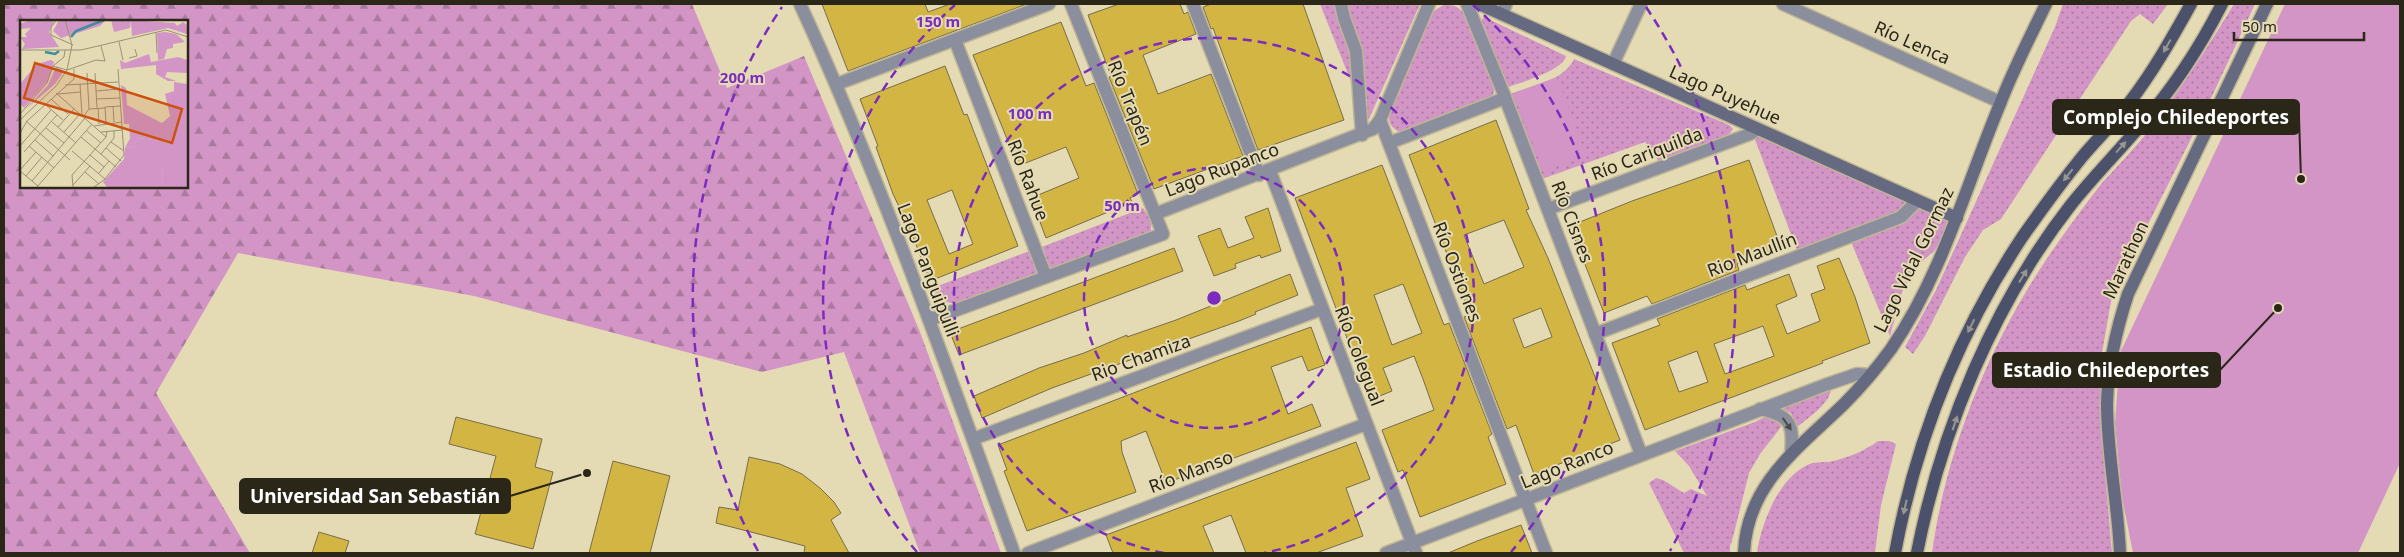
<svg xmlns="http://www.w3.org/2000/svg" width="2404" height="557" viewBox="0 0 2404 557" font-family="'Noto Sans',sans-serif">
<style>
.grass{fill:url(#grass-dots)}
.forest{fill:url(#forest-firs);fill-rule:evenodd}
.garden{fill:#d295c5}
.building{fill:#d3b543;stroke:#776d4b;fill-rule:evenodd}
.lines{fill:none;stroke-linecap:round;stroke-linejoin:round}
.street-casing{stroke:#bfb695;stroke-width:15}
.secondary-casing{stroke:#bfb695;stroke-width:15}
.primary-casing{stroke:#bfb695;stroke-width:15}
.street{stroke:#8b8e9d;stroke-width:12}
.secondary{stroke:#656a80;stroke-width:12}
.primary{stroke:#4b516b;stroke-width:12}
.oneway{fill:#989690}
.oneway2{fill:#4c4a47}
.ring{fill:none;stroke:#7b2cbf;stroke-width:2.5;stroke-dasharray:9 6}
.labels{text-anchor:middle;stroke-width:4;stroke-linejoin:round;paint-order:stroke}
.street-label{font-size:18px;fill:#2a2618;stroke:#e4dab4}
.inset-river{fill:none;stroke:#3e8d9e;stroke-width:2.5}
.inset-road{fill:none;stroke:#9a9276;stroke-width:1}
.view{fill:#cc510e;fill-opacity:0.15;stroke:#cc510e;stroke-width:2.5}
.inset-edge{fill:none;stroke:#2a2618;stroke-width:2.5}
.centre{fill:#7b2cbf;stroke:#e4dab4;stroke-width:2.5}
.ring-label{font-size:15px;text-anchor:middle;font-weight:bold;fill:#7b2cbf;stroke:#e4dab4;stroke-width:4;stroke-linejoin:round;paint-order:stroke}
.leader{fill:none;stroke:#2a2618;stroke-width:2}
.callout-dot{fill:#2a2618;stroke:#e4dab4;stroke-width:2}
.callout{fill:#2a2618;stroke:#2a2618;stroke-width:2}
.callout-label{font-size:19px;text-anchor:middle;font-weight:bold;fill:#fff}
</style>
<defs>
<pattern id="grass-dots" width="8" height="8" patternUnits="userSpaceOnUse" patternTransform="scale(1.25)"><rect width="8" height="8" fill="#d295c5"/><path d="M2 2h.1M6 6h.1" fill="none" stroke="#ab799f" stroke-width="1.8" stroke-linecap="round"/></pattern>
<pattern id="forest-firs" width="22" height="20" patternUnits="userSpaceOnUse" patternTransform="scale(1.25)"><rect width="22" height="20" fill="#d295c5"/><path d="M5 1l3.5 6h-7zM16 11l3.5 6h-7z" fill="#ab799f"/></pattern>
</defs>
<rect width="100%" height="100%" fill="#e4dab4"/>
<g class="grass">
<path d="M1320,4H1420L1369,119H1366Z"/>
<path d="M1445,4L1455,6L1466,14L1495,84L1493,96L1404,134C1388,128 1387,120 1391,104L1434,11Z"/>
<path d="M2063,4H2168L2153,24L2140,14L2131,21L2001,219L1983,230L1965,257L1925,336L1913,354L1905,347L1936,290L2055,27Z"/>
<path d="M2234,4H2255L2206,109L2112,296L2100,364L2101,428L2112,553H1932C1947,443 1995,331 2059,241C2073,221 2087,202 2102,183C2118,165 2135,148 2150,129C2181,89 2208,47 2234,4Z"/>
<path d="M1484,17L1566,56C1563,71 1519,83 1505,88L1480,22Z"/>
<path d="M1574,59L1729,125L1733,129L1727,137L1660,163L1645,142L1542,179L1510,94C1531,86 1564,81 1574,59Z"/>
<path d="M1758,136L1914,206L1957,218L1934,251L1919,264L1910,278L1902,292L1890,336L1847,232L1797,250L1754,137Z"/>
<path d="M1143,208L1151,220V232L1052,269L1046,263L1039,248Z"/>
<path d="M1032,250L1038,268V274L958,304L946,302L930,289Z"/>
<path d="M1827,388L1831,390C1829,404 1808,418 1797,427L1791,413L1781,408Z"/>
<path d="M1768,415L1780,422L1781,427L1760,454L1749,473L1731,545L1730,543V553H1684L1649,483L1656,478L1663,480L1684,493L1691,489L1707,496L1689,466L1675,451L1755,422Z"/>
<path d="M1878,441H1889L1896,444L1881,505L1875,553H1757C1761,523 1781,472 1813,463C1818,462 1824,462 1829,462C1847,458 1863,452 1878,441Z"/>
</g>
<path class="forest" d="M4,4H692L727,88L804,56L920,332L1001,553H920L844,352L762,372L474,296L238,253L156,393L250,553H4ZM21,21H186V186H21Z"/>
<g class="garden">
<path d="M2285,4H2400V463L2358,553H2133L2122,497L2115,424L2120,353Z"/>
<path d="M1557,77L1586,155L1543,171L1514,93Z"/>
</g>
<g class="building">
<path d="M822,4H925L928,12L950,4H1027L848,71Z"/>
<path d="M1119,4H1180L1184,14L1188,12L1196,34L1143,55L1158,94L1211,74L1243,156L1154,189L1109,77L1111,76L1088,15Z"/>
<path d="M1211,4H1303L1344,120L1258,150L1213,28L1211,29L1203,7Z"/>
<path d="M1061,22L1086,86L1094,83L1138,194L1130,198L1132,202L1046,238L1031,198L1079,178L1066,147L1018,166L973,55Z"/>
<path d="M945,66L964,115L967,114L1018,246L930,281L912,234L893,194L876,147L878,146L860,99ZM952,190L973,244L949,254L927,200Z"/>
<path d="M1496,120L1529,209L1526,210L1548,258L1620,440L1534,474L1516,425L1507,429L1464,317L1469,315L1462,293L1409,155ZM1504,220L1524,267L1484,284L1464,235ZM1541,308L1552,337L1524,348L1513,319Z"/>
<path d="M1749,160L1781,247L1737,264L1739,270L1652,304L1647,296L1604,313L1570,226L1632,201Z"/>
<path d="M1382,165L1444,325L1449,323L1492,434L1488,437L1506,484L1420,517L1403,470L1398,472L1382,430L1434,410L1423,379L1414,356L1383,368L1392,391L1370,400L1295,198ZM1403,284L1422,333L1392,345L1374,295Z"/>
<path d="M1268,208L1281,251L1261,258L1260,255L1235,264L1236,268L1214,276L1198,236L1220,228L1228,248L1254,238L1245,217Z"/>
<path d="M1174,248L1183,271L959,355L950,332Z"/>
<path d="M1839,258L1855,297L1870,343L1822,361L1823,363L1645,430L1612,343L1660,325L1657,319L1745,285L1747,290L1789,274L1797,296L1776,305L1787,334L1820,321L1811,294L1825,289L1817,266ZM1763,326L1774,356L1725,374L1714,344ZM1697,351L1708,382L1679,392L1668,362Z"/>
<path d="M1290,274L1298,295L1255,312L1256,314L1239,321L1052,388L982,418L974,396L1039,368L1084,353L1127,335V337L1176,320Z"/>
<path d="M1311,327L1325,365L1308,371L1302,356L1271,367L1288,414L1312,404L1321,426L1166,483L1146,431L1121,441L1122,452L1136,492L1027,531L1004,471L1007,470L998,445L1222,359Z"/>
<path d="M456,417L542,439L535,467L553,472L533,549L475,534L496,456L449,444Z"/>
<path d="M1356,442L1370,479L1346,488L1363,536L1316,553H1246L1231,515L1203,526L1214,553H1113L1106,535Z"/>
<path d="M749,457L780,464L802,474L820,488L834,502L841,513L831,520L849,553H804L805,546L716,523L719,507L738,510Z"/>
<path d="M613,461L670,476L650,553H589Z"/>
<path d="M1521,525L1532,553H1448L1477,541Z"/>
<path d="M319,532L349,541L345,553H312Z"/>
</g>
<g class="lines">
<g class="street-casing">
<g id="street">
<path d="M800,4C882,182 947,369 1014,553"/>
<path d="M1193,4L1259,175"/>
<path d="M1341,4L1344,18L1356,51L1362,135"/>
<path d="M1467,4L1503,92L1641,454"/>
<path d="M1783,4L2000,102"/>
<path d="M1502,14L1506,4"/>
<path d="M955,40L1046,277"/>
<path d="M1613,64L1641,4"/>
<path d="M837,84L1049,4"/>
<path d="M1380,120L1546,553"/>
<path d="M1389,143L1505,98"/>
<path d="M1270,171L1416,553"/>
<path d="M1548,209L1750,134L1757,129"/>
<path d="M1155,214L1373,129L1380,120L1429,4"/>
<path d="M929,320L1163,234L1071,4"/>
<path d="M1595,334L1901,217L1917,201"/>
<path d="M1760,409C1791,416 1794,424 1791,454"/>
<path d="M973,439L1322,309"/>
<path d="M1028,553L1366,424"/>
<path d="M1386,553L1825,385L1857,374L1870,375"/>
</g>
</g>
<g class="secondary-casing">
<g id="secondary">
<path d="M1479,4L1957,218"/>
<path d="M1744,553C1747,483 1799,448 1844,404C1861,387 1877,368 1891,349C1942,275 1966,186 2000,104C2013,70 2030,37 2046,4"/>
<path d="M2120,553C2118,503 2107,454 2107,403C2108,366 2116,330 2128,294L2267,4"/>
</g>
</g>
<g class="primary-casing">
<g id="primary">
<path d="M1895,553C1916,440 1959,332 2023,236C2042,209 2061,183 2082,157C2097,139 2115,122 2129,103C2153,72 2172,38 2191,4"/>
<path d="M1917,553C1941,431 1993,305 2070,206C2092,178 2117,153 2140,126C2172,90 2200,47 2222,4"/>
</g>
</g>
<use href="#street" class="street"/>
<use href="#secondary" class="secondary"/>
<use href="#primary" class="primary"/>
</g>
<defs><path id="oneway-solid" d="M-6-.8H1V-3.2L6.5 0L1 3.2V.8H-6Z" transform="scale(1.25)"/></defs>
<g class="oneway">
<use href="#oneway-solid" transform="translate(2167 46) rotate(119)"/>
<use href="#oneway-solid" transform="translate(2121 147) rotate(-48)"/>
<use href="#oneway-solid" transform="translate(2068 175) rotate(128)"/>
<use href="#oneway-solid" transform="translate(2023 276) rotate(-58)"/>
<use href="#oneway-solid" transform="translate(1971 326) rotate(116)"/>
<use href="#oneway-solid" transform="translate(1955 423) rotate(-71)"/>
<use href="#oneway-solid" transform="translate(1905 507) rotate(103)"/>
</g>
<use class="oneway2" href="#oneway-solid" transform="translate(1787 424) rotate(55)"/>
<g class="ring">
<circle cx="1214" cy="298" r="130"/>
<path d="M1164 553A260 260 0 1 1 1264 553"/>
<path d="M917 552A391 391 0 0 1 955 5M1473 5A391 391 0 0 1 1511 552"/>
<path d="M758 551A521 521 0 0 1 782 7M1646 7A521 521 0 0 1 1670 551"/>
</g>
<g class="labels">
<g class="street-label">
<text transform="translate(1912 43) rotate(24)" y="6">Río Lenca</text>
<text transform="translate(1725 95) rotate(24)" y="6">Lago Puyehue</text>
<text transform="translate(1130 103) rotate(68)" y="6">Río Trapén</text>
<text transform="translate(1647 154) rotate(-21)" y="6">Río Cariquilda</text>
<text transform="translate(1222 170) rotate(-21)" y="6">Lago Rupanco</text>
<text transform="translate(1028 180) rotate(69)" y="6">Río Rahue</text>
<text transform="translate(1572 222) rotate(69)" y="6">Río Cisnes</text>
<text transform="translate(1752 255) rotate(-21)" y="6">Rio Maullín</text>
<text transform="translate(1914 260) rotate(-64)" y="6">Lago Vidal Gormaz</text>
<text transform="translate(2126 260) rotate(-65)" y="6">Marathon</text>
<text transform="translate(928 270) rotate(69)" y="6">Lago Panguipulli</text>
<text transform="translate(1457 272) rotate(69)" y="6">Río Ostiones</text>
<text transform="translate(1359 356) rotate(69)" y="6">Río Colegual</text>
<text transform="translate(1141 358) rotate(-20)" y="6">Rio Chamiza</text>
<text transform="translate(1567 465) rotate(-22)" y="6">Lago Ranco</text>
<text transform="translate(1191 472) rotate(-21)" y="6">Río Manso</text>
</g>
</g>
<g transform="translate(20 20)">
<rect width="168" height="168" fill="#e4dab4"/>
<path d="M111,0L155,3L157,6L163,2L167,5V14L148,8L112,16ZM145,12L156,14L165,22L153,24V28L147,29L144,39L138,40L137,13ZM36,47L44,51L35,64L6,89L28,65ZM118,118L142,121L143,167H87L83,162L104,139L105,128L113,127Z" fill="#d295c5"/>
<path d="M10,0H35L29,12L39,27L2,29L5,24L0,17H7L5,14L11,8L0,9V4ZM39,0H86L80,6L41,18L33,11ZM91,0H111L110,8L94,12ZM129,34L131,42L158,37L167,40V53L147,52L145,57L156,61H148L136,54V45L101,49L100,40L105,43ZM154,62L167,64V167H143L141,121L118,118L113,127L105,128L110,118L109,104H104L101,65L106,68L107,85L142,103L150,96L145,74L154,71Z" fill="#d295c5"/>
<path d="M31,40L34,42L28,61L4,88L0,84V64L17,44Z" fill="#d295c5"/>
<path class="inset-river" d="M51,17L56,11L84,0M25,32L35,34L39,31"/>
<path class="inset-road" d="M37,0L31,7V15L53,25M136,12L137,33M99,22L103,40M0,30H61L146,10L168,17M109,38L117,36L115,29M33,46L47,50L76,40L85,41L81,26M75,53L77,88M60,64L62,95M45,65L98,62M76,71L99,69M36,73L86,117M38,74L60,72M31,79L48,94M76,79L100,78M26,85L43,100M93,86L94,102M78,88L79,104M69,89L85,88M0,94L27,63L33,46L44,37L45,30M63,97L69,89L67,53M0,100L36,66L47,50L52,25L45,0M6,101L50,140M32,102L56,123M86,103L85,87L101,86M74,106L102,102M38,107L54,89M26,108L44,123M67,111L81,123M44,112L60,94M81,112L103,110M0,113L7,101L54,59V49M61,117L96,147M15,120L33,136M91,122L104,131M0,126L31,90M9,126L34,148M86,128L101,141M52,131L85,159M4,132L37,95M81,134L94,118V111M70,135L84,147M0,150L16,132M0,151L18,166M65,152L79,164M79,153L89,141M6,156L22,137M12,161L65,98M53,165L70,146M17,167L72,104M53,167L52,155L86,117L87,111M74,167L84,160L104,135L98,49"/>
<path class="view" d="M15,43L162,89L152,123L4,78Z"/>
<rect width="168" height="168" class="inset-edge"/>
</g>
<circle cx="1214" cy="298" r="8" class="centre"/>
<g class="ring-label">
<text x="938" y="27">150 m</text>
<text x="742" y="83">200 m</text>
<text x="1030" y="119">100 m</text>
<text x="1122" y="211">50 m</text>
</g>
<path class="leader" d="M2301 179L2299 117M2278 308L2220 370M587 473L510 496"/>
<g class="callout-dot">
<circle cx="2301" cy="179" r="5"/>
<circle cx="2278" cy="308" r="5"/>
<circle cx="587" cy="473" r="5"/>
</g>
<g class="callout">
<rect x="2053" y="100" width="246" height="34" rx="5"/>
<rect x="1993" y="353" width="227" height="34" rx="5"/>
<rect x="240" y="479" width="270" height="34" rx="5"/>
</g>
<g class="callout-label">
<text x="2176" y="124">Complejo Chiledeportes</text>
<text x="2106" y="377">Estadio Chiledeportes</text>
<text x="375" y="503">Universidad San Sebastián</text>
</g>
<rect width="2404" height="557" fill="none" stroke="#2a2618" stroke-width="10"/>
<path d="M2234 32v8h130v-8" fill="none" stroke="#2a2618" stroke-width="2.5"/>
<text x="2242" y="32" font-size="15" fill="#2a2618" stroke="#e4dab4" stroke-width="4" paint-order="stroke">50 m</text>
</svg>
